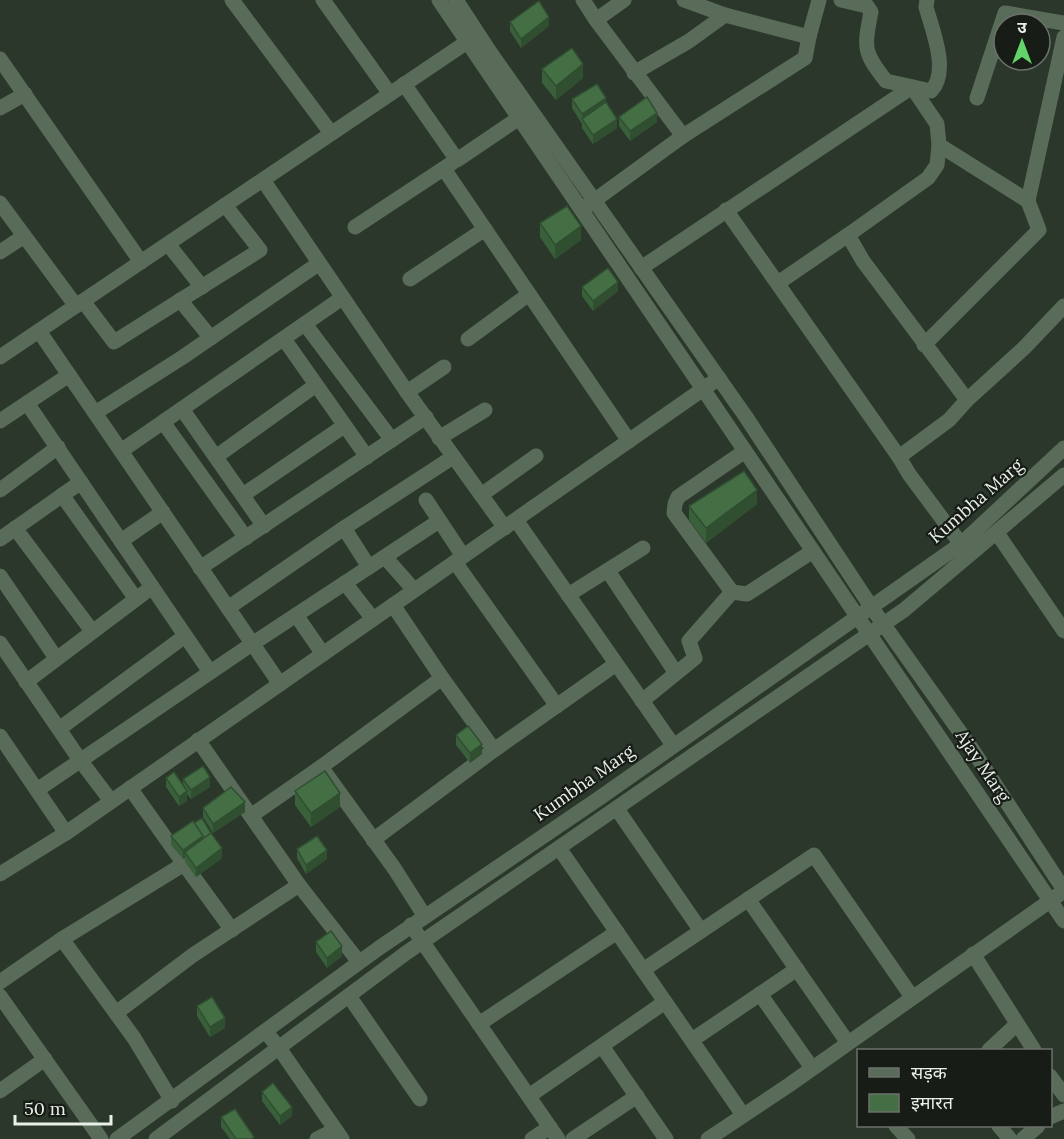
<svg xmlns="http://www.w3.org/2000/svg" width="1064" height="1139" viewBox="0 0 1064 1139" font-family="Lora,'Noto Sans Devanagari',serif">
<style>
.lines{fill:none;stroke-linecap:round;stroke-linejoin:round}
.minor{stroke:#596c59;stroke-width:15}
.tertiary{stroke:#596c59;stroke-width:15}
.wall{fill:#3a5f3b}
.shaded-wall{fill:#304e30}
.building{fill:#446f45;stroke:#304e30;stroke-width:1.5}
.labels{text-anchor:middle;stroke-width:4.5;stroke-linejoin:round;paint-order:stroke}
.street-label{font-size:18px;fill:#e8f0e8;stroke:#171c17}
</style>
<rect width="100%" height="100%" fill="#2b372b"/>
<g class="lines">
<g class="minor">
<path d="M232,0L331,133"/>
<path d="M323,0L390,94"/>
<path d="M583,0L596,20L683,136"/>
<path d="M841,0L867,6L871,12C864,48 863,52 886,81L931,91C950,72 932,29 926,7L927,0"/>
<path d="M596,20L624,0"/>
<path d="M809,37L819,0"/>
<path d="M0,59L141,262"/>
<path d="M634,73L689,41L725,15"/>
<path d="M404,84L457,160L519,118"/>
<path d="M977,98L1005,13L1064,23"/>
<path d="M0,108L25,94"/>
<path d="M939,145L937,165L928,178L848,235L863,261L967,400L949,420L899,457L909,474L961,544"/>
<path d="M444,169L629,441"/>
<path d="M263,180L407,392L505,528"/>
<path d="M0,203L76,306"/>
<path d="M584,208L683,136L805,58L809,37L725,15L684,0"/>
<path d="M726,210L899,457"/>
<path d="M355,227L452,163"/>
<path d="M168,244L202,287"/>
<path d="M0,252L23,237"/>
<path d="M641,268L912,87L937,124L939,145L1028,201"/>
<path d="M410,279L485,229"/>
<path d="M778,283L848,235"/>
<path d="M180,300L211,338"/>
<path d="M83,301L114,342L260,250L225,205"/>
<path d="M305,324L392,440"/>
<path d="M39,331L280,684"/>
<path d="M284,339L367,457"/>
<path d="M468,339L529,294"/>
<path d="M924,345L1039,230L1028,201L1064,37"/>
<path d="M0,357L467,42"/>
<path d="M407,392L444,367"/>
<path d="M967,400L1024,348L1064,306"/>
<path d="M27,403L210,672"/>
<path d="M182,409L264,526"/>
<path d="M95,413L183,357L318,264"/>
<path d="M0,421L69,375"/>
<path d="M163,422L246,538"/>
<path d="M439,438L485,410"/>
<path d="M121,451L342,298"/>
<path d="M745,451L678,497L675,504L674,513L732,592L747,594L813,551"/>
<path d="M217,456L316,385"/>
<path d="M0,490L58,447"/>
<path d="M62,495L136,599"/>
<path d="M243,495L344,426"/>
<path d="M481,495L536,456"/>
<path d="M426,500L463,556"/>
<path d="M516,520L673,745"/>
<path d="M15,528L92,631"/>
<path d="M344,528L369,567"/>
<path d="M997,533L1064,631"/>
<path d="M0,539L81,482"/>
<path d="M121,541L163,512"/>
<path d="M385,557L414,590"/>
<path d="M455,562L557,706"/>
<path d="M200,568L426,417"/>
<path d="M608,571L676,673"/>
<path d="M0,576L56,658"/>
<path d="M345,583L373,619"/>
<path d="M568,595L643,548"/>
<path d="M393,605L442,678L494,750"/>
<path d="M228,608L344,528L453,457"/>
<path d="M296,615L323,654"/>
<path d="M0,643L80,760L111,801"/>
<path d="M26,682L152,587"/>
<path d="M642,701L695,658L689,641L732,592"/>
<path d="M59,729L185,636"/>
<path d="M0,736L66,833"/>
<path d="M198,740L299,885"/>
<path d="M321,767L442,678"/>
<path d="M130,788L184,864L62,939L134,1038L172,1101"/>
<path d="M37,790L252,644L439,521"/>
<path d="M617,809L701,931"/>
<path d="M252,815L321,767L394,868L424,915"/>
<path d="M373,840L494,750L616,664"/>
<path d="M559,848L743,1115"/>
<path d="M184,864L232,930"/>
<path d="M0,874L66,833L719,378"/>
<path d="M748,899L848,1043"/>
<path d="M411,925L558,1139"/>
<path d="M973,954L1034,1050"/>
<path d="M643,970L814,855L912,997"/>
<path d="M0,982L62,939"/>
<path d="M760,994L812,1068"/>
<path d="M0,996L101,1139"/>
<path d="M349,996L420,1099"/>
<path d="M116,1013L193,955L299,885L359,962"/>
<path d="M479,1024L617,932"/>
<path d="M266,1032L279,1048L342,1139"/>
<path d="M692,1040L797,969"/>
<path d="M602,1046L666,1139"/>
<path d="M989,1050L1017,1024"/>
<path d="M1050,1076L1064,1095"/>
<path d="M0,1091L45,1059"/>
<path d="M529,1096L665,1002"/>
<path d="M1050,1117L1064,1111"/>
<path d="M896,1126L908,1139"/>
<path d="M999,1126L1010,1139"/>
<path d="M317,1139L335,1130"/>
<path d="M532,1139L550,1127"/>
<path d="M573,1139L637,1096"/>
<path d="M708,1139L789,1085L1064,891"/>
<path d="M1023,1139L1038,1126"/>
</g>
<g class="tertiary">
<path d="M439,0L1064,921"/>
<path d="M456,0L490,52L746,417L872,608L972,749L1064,890"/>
<path d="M117,1139L379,948L601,797L961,544L1064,448"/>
<path d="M156,1139L406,953L904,610L1064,475"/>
</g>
</g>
<g class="wall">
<path d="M510,22L549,26L521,48L510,31Z"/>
<path d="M542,69L583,78L556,100L542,83Z"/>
<path d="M572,99L606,103L617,128L593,144L582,128V124L572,108Z"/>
<path d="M619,117L657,122L630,141L619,126Z"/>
<path d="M540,223L581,240L555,259L540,237Z"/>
<path d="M582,287L618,291L593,311L582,296Z"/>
<path d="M757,504L706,543L689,520V506Z"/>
<path d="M456,735L482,754L470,763L456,745Z"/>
<path d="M166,778L183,786V779L210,787L191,799L187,794V801L179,806L166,787Z"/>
<path d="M295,791L340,807L311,827L295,805Z"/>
<path d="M203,808L245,812L213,833L203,817Z"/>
<path d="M171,836L222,858L196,877L185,862V858L183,859L171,845Z"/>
<path d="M297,849L327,859L306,874L297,858Z"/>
<path d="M316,942L342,956L327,968L316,952Z"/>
<path d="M197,1006L225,1028L210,1037L197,1016Z"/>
<path d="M262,1092L292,1116L280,1125L262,1101Z"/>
<path d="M221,1117L254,1139H230L221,1127Z"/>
</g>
<g class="shaded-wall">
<path d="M549,17V26L521,48V39Z"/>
<path d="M583,64V78L556,100V86Z"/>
<path d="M606,98V107L582,119V114Z"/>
<path d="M657,113V122L630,141V131Z"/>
<path d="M617,119V128L593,144V135Z"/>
<path d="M581,226V240L555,259V245Z"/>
<path d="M618,282V291L593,311V301Z"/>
<path d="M757,490V504L706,543V528Z"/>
<path d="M482,744V754L470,763V753Z"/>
<path d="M210,777V787L191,799V790Z"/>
<path d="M187,791V801L179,806V797Z"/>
<path d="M340,793V807L311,827V813Z"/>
<path d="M245,802V812L213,833V824Z"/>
<path d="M203,836V839L185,852V858L183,859V850Z"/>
<path d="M222,848V858L196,877V868Z"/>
<path d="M327,850V859L306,874V865Z"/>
<path d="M342,946V956L327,968V958Z"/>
<path d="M225,1018V1028L210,1037V1027Z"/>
<path d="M292,1107V1116L280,1125V1116Z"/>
</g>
<g class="building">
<path d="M539,1L549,17L521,39L510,22Z"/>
<path d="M572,48L583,64L556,86L542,69Z"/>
<path d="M597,84L606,98L582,114L572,99Z"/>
<path d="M647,97L657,113L630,131L619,117Z"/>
<path d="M606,102L617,119L593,135L582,119Z"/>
<path d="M567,206L581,226L555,245L540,223Z"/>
<path d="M608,268L618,282L593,301L582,287Z"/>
<path d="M744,471L757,490L706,528L689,506Z"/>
<path d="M468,726L482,744L470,753L456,735Z"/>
<path d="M203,766L210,777L191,790L183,779Z"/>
<path d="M325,771L340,793L311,813L295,791Z"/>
<path d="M174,772L187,791L179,797L166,778Z"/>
<path d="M231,787L245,802L213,824L203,808Z"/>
<path d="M202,818L211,833L203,839V836L194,823Z"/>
<path d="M193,821L203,836L183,850L171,836Z"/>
<path d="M211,833L222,848L196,868L185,852Z"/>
<path d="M317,836L327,850L306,865L297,849Z"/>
<path d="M331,931L342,946L327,958L316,942Z"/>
<path d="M212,997L225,1018L210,1027L197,1006Z"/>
<path d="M273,1083L292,1107L280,1116L262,1092Z"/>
<path d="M235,1109L254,1137L252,1139H236L221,1117Z"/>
</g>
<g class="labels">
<g class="street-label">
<text transform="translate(976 501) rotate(-41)" y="6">Kumbha Marg</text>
<text transform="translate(983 766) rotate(56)" y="6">Ajay Marg</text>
<text transform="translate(584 783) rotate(-35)" y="6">Kumbha Marg</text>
</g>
</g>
<rect x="857" y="1049" width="195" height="78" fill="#171c17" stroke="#6b716b" stroke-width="1.5"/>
<rect x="869" y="1068" width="30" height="9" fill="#596c59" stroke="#6b716b" stroke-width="1.5"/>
<text x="911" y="1079" font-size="18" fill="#e8f0e8">सड़क</text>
<rect x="869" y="1094" width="30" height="18" fill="#446f45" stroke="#6b716b" stroke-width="1.5"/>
<text x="911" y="1109" font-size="18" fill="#e8f0e8">इमारत</text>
<g transform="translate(1022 42)"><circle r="28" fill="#171c17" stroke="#6b716b" stroke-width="1.5"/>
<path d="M0-4.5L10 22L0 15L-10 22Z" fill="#62d469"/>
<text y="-9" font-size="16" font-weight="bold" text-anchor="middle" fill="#e8f0e8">उ</text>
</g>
<path d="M15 1115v9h96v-9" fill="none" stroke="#e8f0e8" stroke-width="3"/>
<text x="24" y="1115" font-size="18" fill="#e8f0e8" stroke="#171c17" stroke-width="4.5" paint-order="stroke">50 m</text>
</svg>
